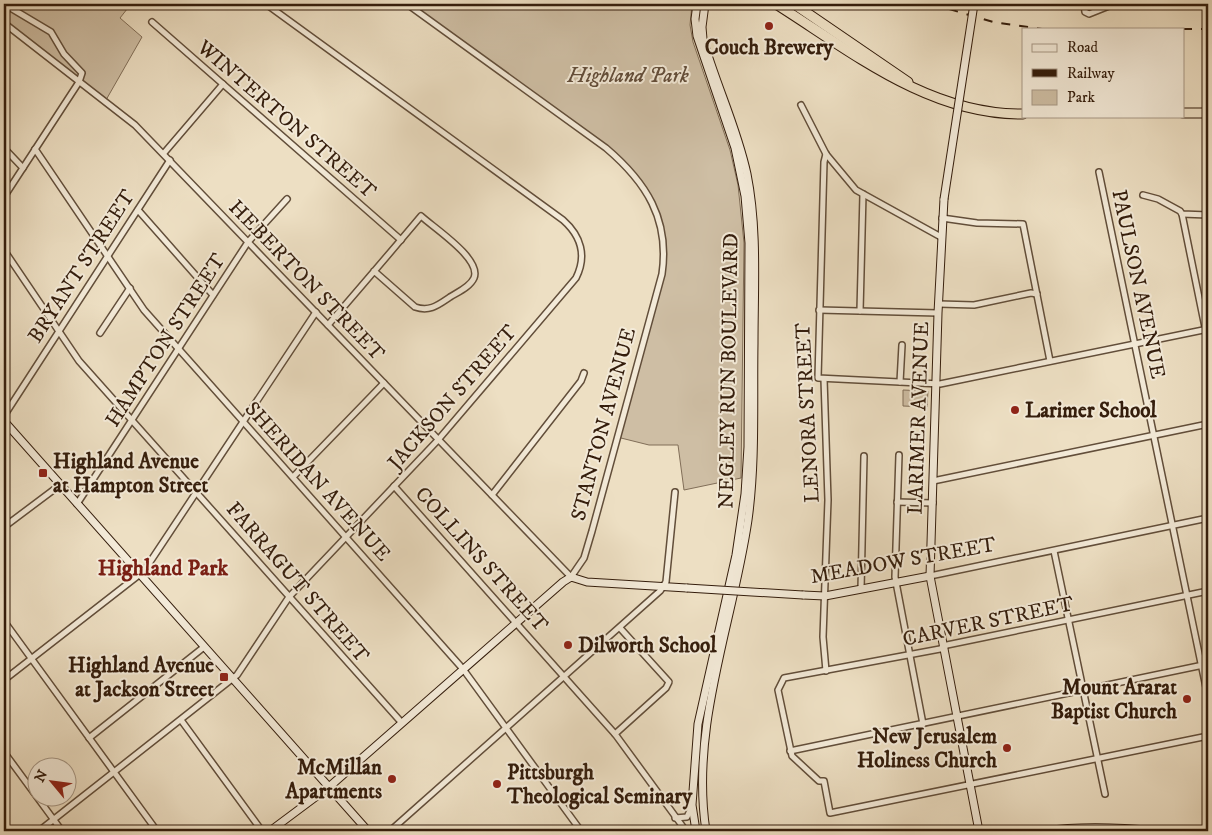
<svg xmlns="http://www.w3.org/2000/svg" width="1212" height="835" viewBox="0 0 1212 835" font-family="'IM FELL DW Pica',serif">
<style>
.green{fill:#cebea4;stroke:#816e58}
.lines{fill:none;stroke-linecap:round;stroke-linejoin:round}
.street-casing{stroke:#624e3a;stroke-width:8}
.secondary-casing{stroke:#341d0c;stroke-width:9}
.highway-casing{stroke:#341d0c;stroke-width:11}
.street{stroke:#f3ead8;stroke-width:5}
.secondary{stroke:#f3ead8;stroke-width:7}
.highway{stroke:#eddfc3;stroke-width:9}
.rail{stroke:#341d0c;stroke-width:2;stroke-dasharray:9 9;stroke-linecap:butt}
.secondary-bridge-casing{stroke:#341d0c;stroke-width:9;stroke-linecap:butt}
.secondary-bridge{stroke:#f3ead8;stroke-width:7}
.poi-dot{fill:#8f2418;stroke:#f3ead8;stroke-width:2}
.labels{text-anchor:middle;stroke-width:4;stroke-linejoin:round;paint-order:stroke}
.poi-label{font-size:21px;font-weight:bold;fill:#341d0c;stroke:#f3ead8;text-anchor:start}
.park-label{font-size:21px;font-style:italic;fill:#624d3a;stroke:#f3ead8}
.street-label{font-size:21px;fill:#341d0c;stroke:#f3ead8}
.neighbourhood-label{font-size:22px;font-weight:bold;fill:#7a1f14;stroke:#f3ead8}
</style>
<rect width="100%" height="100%" fill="#eddfc3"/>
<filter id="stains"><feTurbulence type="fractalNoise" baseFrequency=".004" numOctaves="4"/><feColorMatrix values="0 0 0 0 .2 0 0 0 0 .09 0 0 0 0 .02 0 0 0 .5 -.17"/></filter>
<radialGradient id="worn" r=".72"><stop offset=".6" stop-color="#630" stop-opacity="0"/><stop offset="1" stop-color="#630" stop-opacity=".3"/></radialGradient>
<g class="green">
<path d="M4,4H131L120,18L142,37L106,100L4,23Z"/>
<path d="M407,4H692L690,25L693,42L730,150L738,185L744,243L741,478L684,490L678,445H649L617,437L664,265L662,235L646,190L628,167Z"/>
<path d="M903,390L928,391L927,407L903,406Z"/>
</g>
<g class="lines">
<g class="street-casing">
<g id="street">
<path d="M4,4L51,32L64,54L82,73L79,82L4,197"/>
<path d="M1084,4L1085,12L1089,14L1114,4"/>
<path d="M152,22L401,240"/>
<path d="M4,23L135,125L571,577L584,558L592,531L662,274C670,219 646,182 606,148L407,4"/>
<path d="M801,105L826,154L856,190L941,237"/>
<path d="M4,148L23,168"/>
<path d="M35,149L144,310L463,669L581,831"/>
<path d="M164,153L223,84"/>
<path d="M826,154L824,162L818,378L940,384L1208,329"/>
<path d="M1099,172L1208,697"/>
<path d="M1143,195L1158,199L1180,211L1182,214L1208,215"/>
<path d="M138,210L213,295"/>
<path d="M1182,214L1208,342"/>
<path d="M942,218L977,223L1023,224L1050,361"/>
<path d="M4,250L79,361L402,723"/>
<path d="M939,304L974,305L1031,293L1037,294"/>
<path d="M819,310L938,313"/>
<path d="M860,311L863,194"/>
<path d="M328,325C359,289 390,253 421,216C434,228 482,259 474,278C470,287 458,292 450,297C438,305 430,312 415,307L374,271"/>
<path d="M100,333L130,288"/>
<path d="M824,379L828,500L823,637L826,671"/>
<path d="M900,382L902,345"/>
<path d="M4,416L170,160"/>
<path d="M899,455L895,577L923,724"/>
<path d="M293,477L384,383"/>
<path d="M933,481L1208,424"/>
<path d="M394,486L615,734L686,831"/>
<path d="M492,495L581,381L584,373"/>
<path d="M897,502L933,503"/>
<path d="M77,504L248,242L287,199"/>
<path d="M4,527L60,485"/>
<path d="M1054,551L1105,794"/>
<path d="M930,576L1208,518"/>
<path d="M861,589L864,456"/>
<path d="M1208,591L981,638L947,645L940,649L784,678L778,690L792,756L819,781H824L830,813L1208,736"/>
<path d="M4,621L157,831"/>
<path d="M4,680L144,571L316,312"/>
<path d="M181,720L262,831"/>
<path d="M615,734L666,688L669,682L620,628"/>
<path d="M89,738L204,647"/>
<path d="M790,751L1208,664"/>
<path d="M4,752L62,831"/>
<path d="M675,818L687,817L691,808"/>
<path d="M39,831L237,675L289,597L438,440L576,278C587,256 581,236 563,220L266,4"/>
<path d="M390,831L660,591L666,582L675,492"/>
</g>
</g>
<g class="secondary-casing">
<g id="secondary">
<path d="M705,4L702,27L703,39C716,85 737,127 747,174C758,229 754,287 754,343C753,402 756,462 748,520C733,623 690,726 706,831"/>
<path d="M944,199L938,313L930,576L979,831"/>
<path d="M4,421L368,831"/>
<path d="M803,595L825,596L930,576"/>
<path d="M270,831L329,787L563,582L571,577L587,582L687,588"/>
<path d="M696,831L692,805L698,724L736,555L745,494L748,447L749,243L745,196L735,148L697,36L695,19L697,4"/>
<path d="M1042,831C1080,826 1117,827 1155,831"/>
</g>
</g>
<g class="highway-casing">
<g id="highway">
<path d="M776,4C852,52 929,115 1023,114"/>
<path d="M794,4L908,82"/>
<path d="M1183,113H1208"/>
</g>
</g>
<use href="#street" class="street"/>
<use href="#secondary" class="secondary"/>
<use href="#highway" class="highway"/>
<g class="rail">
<path d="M932,4L993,22L1042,29"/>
<path d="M1183,29H1208"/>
</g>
<g class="secondary-bridge-casing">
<g id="secondary-bridge">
<path d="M944,199L974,4"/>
<path d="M687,588L803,595"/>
</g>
</g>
<use href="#secondary-bridge" class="secondary-bridge"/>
</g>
<g class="poi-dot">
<circle cx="769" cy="26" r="5"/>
<circle cx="1015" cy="410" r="5"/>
<rect x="38" y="468" width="10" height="10" rx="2.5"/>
<circle cx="568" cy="645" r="5"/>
<rect x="219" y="672" width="10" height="10" rx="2.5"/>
<circle cx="1187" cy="699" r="5"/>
<circle cx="1007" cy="748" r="5"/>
<circle cx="392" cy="779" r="5"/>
<circle cx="497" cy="784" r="5"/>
</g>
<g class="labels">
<g class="poi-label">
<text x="769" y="54" text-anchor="middle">Couch Brewery</text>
<text x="1025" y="417">Larimer School</text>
<text x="53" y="468">Highland Avenue<tspan x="53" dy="24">at Hampton Street</tspan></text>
<text x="578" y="652">Dilworth School</text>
<text x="214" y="672" text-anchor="end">Highland Avenue<tspan x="214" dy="24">at Jackson Street</tspan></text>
<text x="1177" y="694" text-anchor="end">Mount Ararat<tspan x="1177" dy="24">Baptist Church</tspan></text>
<text x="997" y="743" text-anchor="end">New Jerusalem<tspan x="997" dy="24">Holiness Church</tspan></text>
<text x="382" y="774" text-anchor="end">McMillan<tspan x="382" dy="24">Apartments</tspan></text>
<text x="507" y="779">Pittsburgh<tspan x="507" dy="24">Theological Seminary</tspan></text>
</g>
<g class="park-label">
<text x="628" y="82">Highland Park</text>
</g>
<g class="street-label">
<text transform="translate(287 119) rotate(41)" y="7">WINTERTON STREET</text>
<text transform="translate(81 266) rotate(-57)" y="7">BRYANT STREET</text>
<text transform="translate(307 280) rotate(46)" y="7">HEBERTON STREET</text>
<text transform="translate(1139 284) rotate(78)" y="7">PAULSON AVENUE</text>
<text transform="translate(165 340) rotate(-57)" y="7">HAMPTON STREET</text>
<text transform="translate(728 371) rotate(-89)" y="7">NEGLEY RUN BOULEVARD</text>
<text transform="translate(452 397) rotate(-49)" y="7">JACKSON STREET</text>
<text transform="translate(807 413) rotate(-93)" y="7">LENORA STREET</text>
<text transform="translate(918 418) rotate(-88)" y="7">LARIMER AVENUE</text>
<text transform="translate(603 424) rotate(-75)" y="7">STANTON AVENUE</text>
<text transform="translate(318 481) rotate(48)" y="7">SHERIDAN AVENUE</text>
<text transform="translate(482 559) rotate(48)" y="7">COLLINS STREET</text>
<text transform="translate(903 560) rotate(-10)" y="7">MEADOW STREET</text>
<text transform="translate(298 582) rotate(49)" y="7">FARRAGUT STREET</text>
<text transform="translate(988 621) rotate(-12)" y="7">CARVER STREET</text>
</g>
<g class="neighbourhood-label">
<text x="163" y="575">Highland Park</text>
</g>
</g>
<rect width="1212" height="835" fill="none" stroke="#eddfc3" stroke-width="20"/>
<rect x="5" y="5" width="1202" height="825" fill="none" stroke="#341d0c" stroke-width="2.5"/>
<rect x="10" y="10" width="1192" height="815" fill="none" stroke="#341d0c"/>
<rect x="1022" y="28" width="162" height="90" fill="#f3ead8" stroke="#a79886"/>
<rect x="1032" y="44" width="25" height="8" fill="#f3ead8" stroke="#a79886"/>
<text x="1067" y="52" font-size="15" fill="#341d0c">Road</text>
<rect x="1032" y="69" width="25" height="8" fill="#341d0c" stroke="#a79886"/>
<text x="1067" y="78" font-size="15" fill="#341d0c">Railway</text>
<rect x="1032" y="90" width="25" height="15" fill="#cebea4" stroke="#a79886"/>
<text x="1067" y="102" font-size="15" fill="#341d0c">Park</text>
<g transform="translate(52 782) rotate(299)"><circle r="24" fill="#f3ead8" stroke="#a79886"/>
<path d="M0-4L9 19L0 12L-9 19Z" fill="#8f2418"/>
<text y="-8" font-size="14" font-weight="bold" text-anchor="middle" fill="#341d0c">N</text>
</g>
<rect width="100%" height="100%" filter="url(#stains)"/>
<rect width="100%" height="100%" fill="url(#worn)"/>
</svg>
